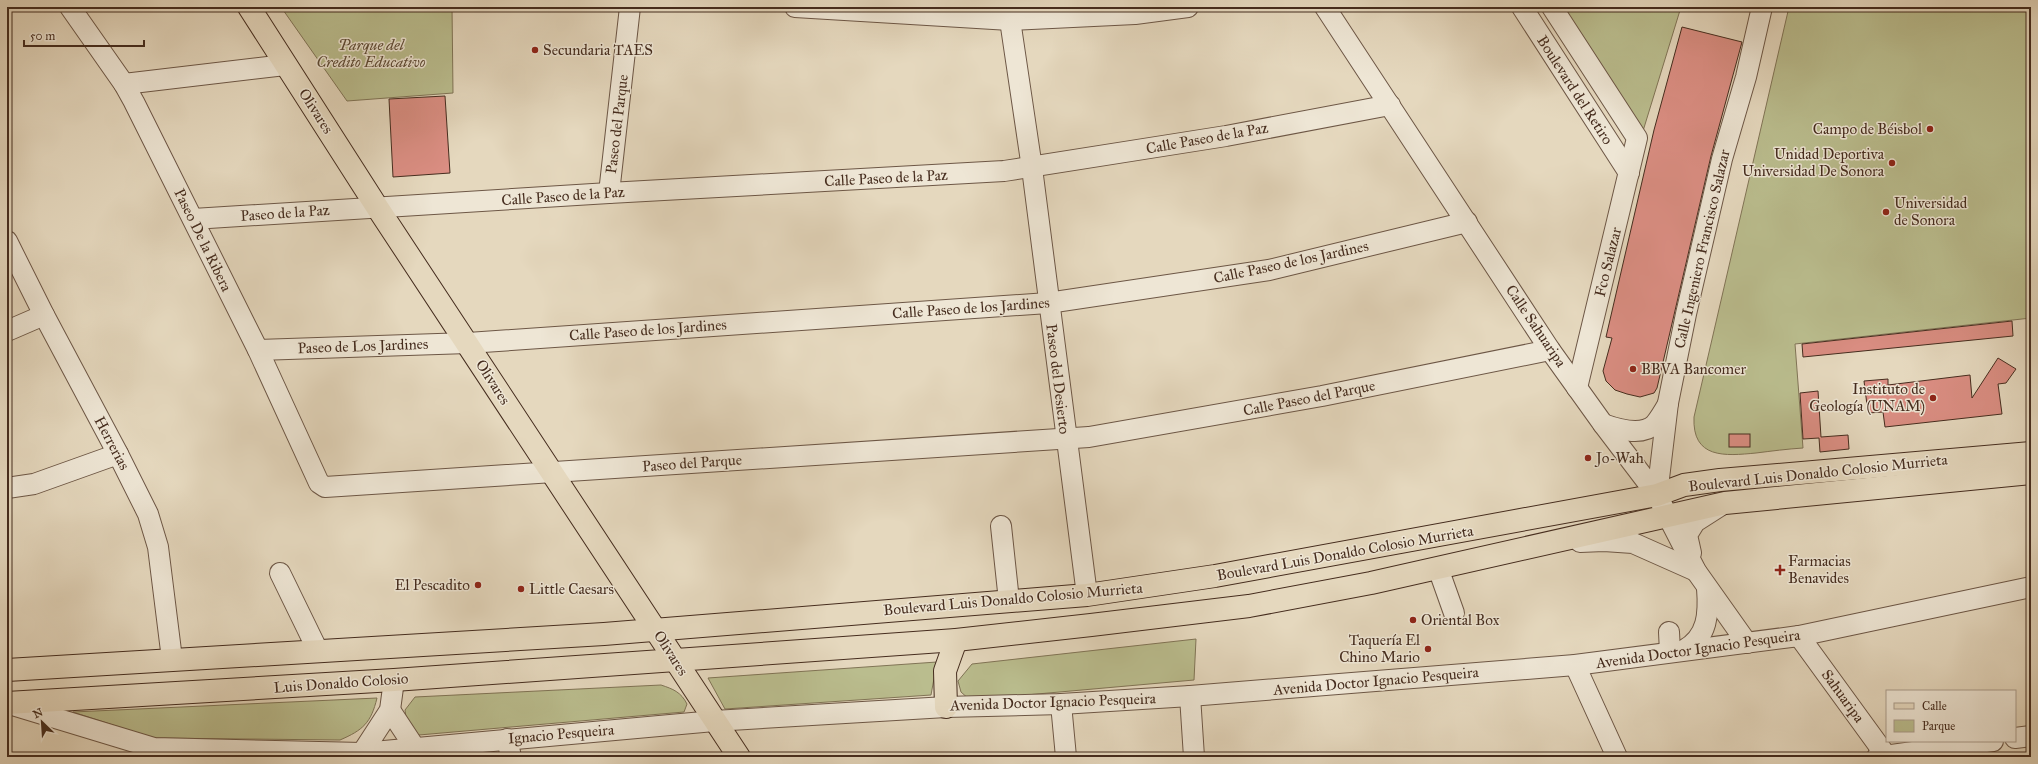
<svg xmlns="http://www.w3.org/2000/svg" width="2038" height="764" viewBox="0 0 2038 764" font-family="'IM FELL Great Primer',serif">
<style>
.green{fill:#babd8e;stroke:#807456}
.building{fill:#db8e83;stroke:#452c1e}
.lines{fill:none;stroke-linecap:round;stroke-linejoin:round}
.minor-casing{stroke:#6d5746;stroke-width:22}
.major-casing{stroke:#452c1e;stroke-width:24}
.path{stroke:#452c1e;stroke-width:2.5;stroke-dasharray:1 2;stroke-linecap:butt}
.minor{stroke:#eee6d5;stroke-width:20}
.major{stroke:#e5d8be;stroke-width:22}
.poi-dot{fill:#8f2418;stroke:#eee6d5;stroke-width:1.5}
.labels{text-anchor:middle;stroke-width:3;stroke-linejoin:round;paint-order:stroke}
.park-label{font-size:15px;font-style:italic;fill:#5c4934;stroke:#eee6d5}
.poi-label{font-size:15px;fill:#452c1e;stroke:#eee6d5;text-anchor:start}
.street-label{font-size:15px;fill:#452c1e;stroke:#eee6d5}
</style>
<rect width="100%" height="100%" fill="#e5d8be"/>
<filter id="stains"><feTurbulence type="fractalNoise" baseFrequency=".005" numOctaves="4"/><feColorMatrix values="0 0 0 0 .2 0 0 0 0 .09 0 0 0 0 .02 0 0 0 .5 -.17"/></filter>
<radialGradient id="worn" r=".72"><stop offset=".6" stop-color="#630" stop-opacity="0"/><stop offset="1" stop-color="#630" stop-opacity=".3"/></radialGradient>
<g class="green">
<path d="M281,7H452L453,93L347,101Z"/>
<path d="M1562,7H1681L1643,131Z"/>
<path d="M1789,7H2031V318L1795,344L1803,448C1787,449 1772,451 1756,453C1725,456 1692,459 1694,417Z"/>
<path d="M1196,639L1194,680L970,700L961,692L958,681L972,664Z"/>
<path d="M937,662L931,695L725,709L708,678Z"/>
<path d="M661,685C673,689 681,692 687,704L684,712L419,735L407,725L405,710L415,697Z"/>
<path d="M377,698C371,723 363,730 340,740L153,738L73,712Z"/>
</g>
<g class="building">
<path d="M1682,27L1742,42L1711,156L1657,388L1654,393L1640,397L1627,394L1615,390L1606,381L1603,371L1612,338L1606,337L1654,130Z"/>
<path d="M445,96L450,173L393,177L389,99Z"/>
<path d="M2012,321L2013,336L1803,357L1802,344Z"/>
<path d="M1998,358L2016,369L2006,383L1998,384L2002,414L1885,427L1883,412L1868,413L1864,381L1888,379V385L1970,375L1972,398Z"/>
<path d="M1818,391L1821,437L1848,435L1849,449L1820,452L1819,438L1803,439L1800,393Z"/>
<rect x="1729" y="434" width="21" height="13"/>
</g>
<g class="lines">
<g class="minor-casing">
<g id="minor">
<path d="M70,7L124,84L134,102L258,350L319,483L325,487L1089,437L1322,396L1550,350"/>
<path d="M795,7L1010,20L1135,14L1188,7"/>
<path d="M1325,7L1550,350L1603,424L1657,495L1696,571L1747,643"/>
<path d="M1522,7L1629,173"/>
<path d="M1552,7L1637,138L1577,388"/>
<path d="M1010,20L1032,168L1087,595"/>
<path d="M124,84L285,65"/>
<path d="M609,193L630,7"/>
<path d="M193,219L609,193L1004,171L1226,136L1390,105"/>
<path d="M7,241L44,315L118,454L148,514L158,547L172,659"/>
<path d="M7,331L44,315"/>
<path d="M258,350L468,343L1048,303L1269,270L1467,222"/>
<path d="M1603,424C1617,429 1642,437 1655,424C1660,418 1664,411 1668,404"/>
<path d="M7,488L34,484L118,454"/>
<path d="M1657,495L1668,403L1686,314L1722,159L1746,77L1762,7"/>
<path d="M1001,526L1009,601"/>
<path d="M1580,542L1604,541L1633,543L1696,571"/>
<path d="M1691,553L1687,535L1695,522L1720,506"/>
<path d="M1438,568L1454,613"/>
<path d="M280,573L318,651"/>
<path d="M1669,632L1670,652"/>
<path d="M1799,636L1887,757"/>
<path d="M1684,650C1708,637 1709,613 1707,588"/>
<path d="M1575,665L1617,757"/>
<path d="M1190,696L1194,757"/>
<path d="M9,704L154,748L362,753L714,721L946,707L1061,704L1190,696L1575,665L1799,636L2031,587"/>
<path d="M1061,704L1066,757"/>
<path d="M390,710L415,748"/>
<path d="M2015,738L2031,736"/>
<path d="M507,739L511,757"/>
<path d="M362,753L390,710L394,680"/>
<path d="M1877,757L1993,741"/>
</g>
</g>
<g class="major-casing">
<g id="major">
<path d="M249,7L377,207L739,757"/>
<path d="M7,670L604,634L1087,595L1215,576L1657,495L1684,485L1720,480L2031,453"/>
<path d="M7,703L394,680L956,640L1091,625L1249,606L1371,583L1725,503L2031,473"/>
<path d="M946,707L945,671L956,640"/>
</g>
</g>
<path class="path" d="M2024,7L2031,11"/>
<use href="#minor" class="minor"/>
<use href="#major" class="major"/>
</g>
<g class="poi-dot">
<circle cx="535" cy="50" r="4"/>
<circle cx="1930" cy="129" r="4"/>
<circle cx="1892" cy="163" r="4"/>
<circle cx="1886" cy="212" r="4"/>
<circle cx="1633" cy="369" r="4"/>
<circle cx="1933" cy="398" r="4"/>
<circle cx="1588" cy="458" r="4"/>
<path d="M1778 564h4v4h4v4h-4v4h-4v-4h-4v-4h4z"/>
<circle cx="478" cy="585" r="4"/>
<circle cx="521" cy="589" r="4"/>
<circle cx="1413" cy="620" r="4"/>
<circle cx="1428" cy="649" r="4"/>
</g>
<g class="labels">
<g class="park-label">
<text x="371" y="50">Parque del<tspan x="371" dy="17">Credito Educativo</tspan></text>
</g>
<g class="poi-label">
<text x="543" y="55">Secundaria TAES</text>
<text x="1922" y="134" text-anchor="end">Campo de Béisbol</text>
<text x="1884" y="159" text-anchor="end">Unidad Deportiva<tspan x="1884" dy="17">Universidad De Sonora</tspan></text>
<text x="1894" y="208">Universidad<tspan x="1894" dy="17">de Sonora</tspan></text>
<text x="1641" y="374">BBVA Bancomer</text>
<text x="1925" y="394" text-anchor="end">Instituto de<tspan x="1925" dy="17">Geología (UNAM)</tspan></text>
<text x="1596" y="463">Jo-Wah</text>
<text x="1788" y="566">Farmacias<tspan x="1788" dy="17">Benavides</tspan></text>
<text x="470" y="590" text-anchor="end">El Pescadito</text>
<text x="529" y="594">Little Caesars</text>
<text x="1421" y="625">Oriental Box</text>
<text x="1420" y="645" text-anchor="end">Taquería El<tspan x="1420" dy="17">Chino Mario</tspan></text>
</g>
<g class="street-label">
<text transform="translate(1575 90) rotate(57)" y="5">Boulevard del Retiro</text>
<text transform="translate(316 111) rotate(57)" y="5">Olivares</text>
<text transform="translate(617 124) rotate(-83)" y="5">Paseo del Parque</text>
<text transform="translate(1207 138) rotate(-10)" y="5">Calle Paseo de la Paz</text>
<text transform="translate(886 178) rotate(-3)" y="5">Calle Paseo de la Paz</text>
<text transform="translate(563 196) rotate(-4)" y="5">Calle Paseo de la Paz</text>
<text transform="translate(285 213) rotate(-4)" y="5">Paseo de la Paz</text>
<text transform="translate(203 240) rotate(64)" y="5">Paseo De la Ribera</text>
<text transform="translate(1702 249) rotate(-77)" y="5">Calle Ingeniero Francisco Salazar</text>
<text transform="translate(1291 262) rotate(-12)" y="5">Calle Paseo de los Jardines</text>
<text transform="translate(1608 262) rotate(-76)" y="5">Fco Salazar</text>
<text transform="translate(971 308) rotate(-4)" y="5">Calle Paseo de los Jardines</text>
<text transform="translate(1536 326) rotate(56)" y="5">Calle Sahuaripa</text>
<text transform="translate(648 330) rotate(-4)" y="5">Calle Paseo de los Jardines</text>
<text transform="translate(363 346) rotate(-2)" y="5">Paseo de Los Jardines</text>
<text transform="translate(1058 379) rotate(83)" y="5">Paseo del Desierto</text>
<text transform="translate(493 382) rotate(57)" y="5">Olivares</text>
<text transform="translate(1309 398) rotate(-11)" y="5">Calle Paseo del Parque</text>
<text transform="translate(112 443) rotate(62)" y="5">Herrerias</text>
<text transform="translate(692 463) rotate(-4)" y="5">Paseo del Parque</text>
<text transform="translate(1818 473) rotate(-6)" y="5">Boulevard Luis Donaldo Colosio Murrieta</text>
<text transform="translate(1345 553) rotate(-10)" y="5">Boulevard Luis Donaldo Colosio Murrieta</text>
<text transform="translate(1013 599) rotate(-5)" y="5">Boulevard Luis Donaldo Colosio Murrieta</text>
<text transform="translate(1698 649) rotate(-8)" y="5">Avenida Doctor Ignacio Pesqueira</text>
<text transform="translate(671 653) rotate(57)" y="5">Olivares</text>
<text transform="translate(1376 681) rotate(-5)" y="5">Avenida Doctor Ignacio Pesqueira</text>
<text transform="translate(341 683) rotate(-4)" y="5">Luis Donaldo Colosio</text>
<text transform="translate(1843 696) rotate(54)" y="5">Sahuaripa</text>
<text transform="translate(1053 702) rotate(-2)" y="5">Avenida Doctor Ignacio Pesqueira</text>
<text transform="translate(561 734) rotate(-5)" y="5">Ignacio Pesqueira</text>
</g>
</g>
<rect width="2038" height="764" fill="none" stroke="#e5d8be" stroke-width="24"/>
<rect x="8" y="8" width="2022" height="748" fill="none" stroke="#452c1e" stroke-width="2"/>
<rect x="12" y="12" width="2014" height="740" fill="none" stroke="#452c1e"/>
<rect x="1886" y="690" width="130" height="52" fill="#eee6d5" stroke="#aa9c8c"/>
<rect x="1894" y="703" width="20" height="6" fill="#e5d8be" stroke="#aa9c8c"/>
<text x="1922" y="710" font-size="12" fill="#452c1e">Calle</text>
<rect x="1894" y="720" width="20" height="12" fill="#babd8e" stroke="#aa9c8c"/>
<text x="1922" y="730" font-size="12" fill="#452c1e">Parque</text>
<g transform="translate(42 722) rotate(335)" stroke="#eee6d5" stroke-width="3" paint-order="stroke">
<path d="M0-3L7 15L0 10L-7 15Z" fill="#452c1e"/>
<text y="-6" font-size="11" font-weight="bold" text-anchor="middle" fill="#452c1e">N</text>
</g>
<path d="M24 40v6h120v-6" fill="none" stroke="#452c1e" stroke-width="2"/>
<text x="30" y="40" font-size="12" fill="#452c1e" stroke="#eee6d5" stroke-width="3" paint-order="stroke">50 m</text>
<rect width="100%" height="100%" filter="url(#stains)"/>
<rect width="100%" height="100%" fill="url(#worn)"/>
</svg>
